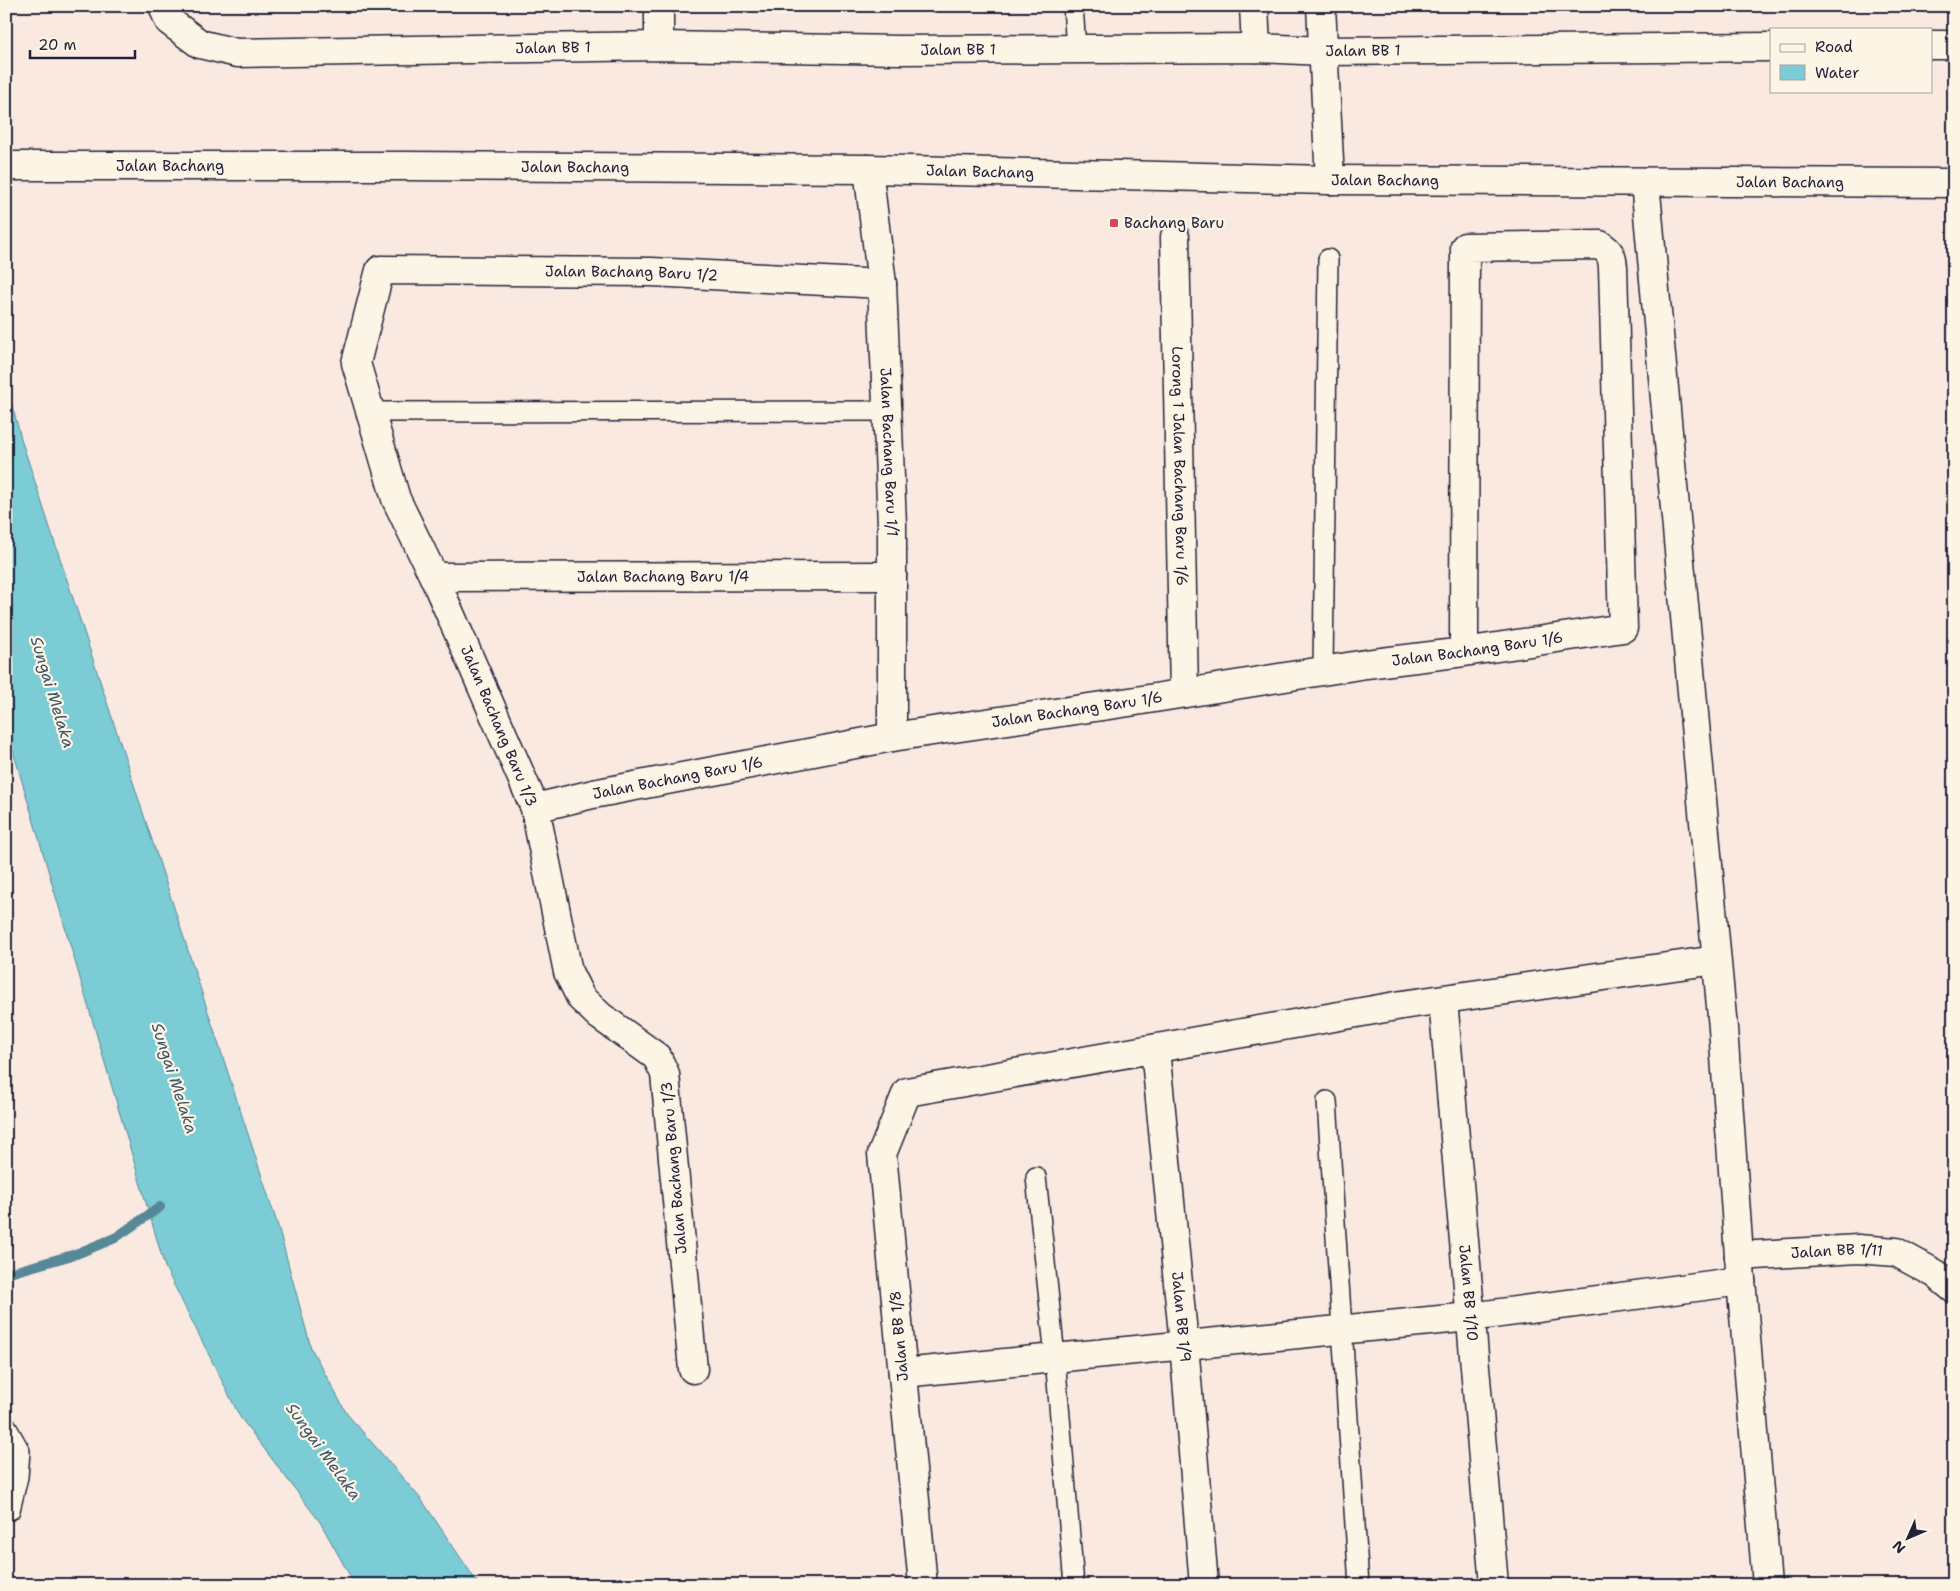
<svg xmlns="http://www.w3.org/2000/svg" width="1960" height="1591" viewBox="0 0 1960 1591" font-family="'Shantell Sans',sans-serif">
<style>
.water{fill:#7bccd5;stroke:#578897}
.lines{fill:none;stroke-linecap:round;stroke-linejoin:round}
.stream{stroke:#578897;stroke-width:10}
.service-casing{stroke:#22223b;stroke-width:22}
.minor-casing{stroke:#22223b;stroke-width:31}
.tertiary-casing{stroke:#22223b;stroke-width:31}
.service{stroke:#fcf5e5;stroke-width:19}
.minor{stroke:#fcf5e5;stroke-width:28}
.tertiary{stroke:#fcf5e5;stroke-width:28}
.poi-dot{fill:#d1495b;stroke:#fcf5e5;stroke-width:2}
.labels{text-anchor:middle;stroke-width:4.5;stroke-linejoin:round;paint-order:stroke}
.street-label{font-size:15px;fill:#22223b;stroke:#fcf5e5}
.poi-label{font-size:15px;fill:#22223b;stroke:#fcf5e5;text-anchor:start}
.water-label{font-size:16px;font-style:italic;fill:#3d5569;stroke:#fcf5e5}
</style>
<rect width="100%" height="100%" fill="#f9e9e0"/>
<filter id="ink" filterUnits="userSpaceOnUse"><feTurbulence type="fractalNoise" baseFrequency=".02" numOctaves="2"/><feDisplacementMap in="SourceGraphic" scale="10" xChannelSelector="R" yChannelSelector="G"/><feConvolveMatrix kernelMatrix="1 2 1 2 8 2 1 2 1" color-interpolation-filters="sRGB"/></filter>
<g filter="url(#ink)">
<path class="water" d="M6,382L22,442L278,1226L311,1348L347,1414L421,1499L479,1585H355L320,1522L240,1417L165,1267L6,727Z"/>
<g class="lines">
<path class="stream" d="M6,1274L76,1254L115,1238L160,1207"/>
<g class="service-casing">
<g id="service">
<path d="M1073,6L1076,49"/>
<path d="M371,412L888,411"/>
<path d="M1323,671L1328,259"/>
<path d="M1327,1101L1359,1585"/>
<path d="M1036,1177L1055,1357L1074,1585"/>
<path d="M6,1426L20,1451L18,1477L10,1510"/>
</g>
</g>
<g class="minor-casing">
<g id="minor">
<path id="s1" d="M163,6L169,21L200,44L237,53L659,46L900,50L1256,48L1323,51L1771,47"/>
<path d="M659,6V46"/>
<path d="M1254,6L1256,48"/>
<path d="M1321,6L1330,180"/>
<path d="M1931,45H1954"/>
<path id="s2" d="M868,169L882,284L892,525V737"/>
<path d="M1645,182L1723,1028L1739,1256L1767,1585"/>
<path id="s3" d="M1175,237L1184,693"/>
<path id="s4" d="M434,577L892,576"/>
<path id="s5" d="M535,808L593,794L892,737L1136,701L1366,664L1464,652L1623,628L1613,267C1612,256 1610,251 1600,245L1465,247L1464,652"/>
<path id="s6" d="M1443,1000L1494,1585"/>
<path id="s7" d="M1155,1049L1184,1344L1204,1585"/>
<path id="s8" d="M1739,1256L1858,1249L1896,1252L1936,1274L1954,1289"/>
<path id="s9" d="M693,1369L665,1074L657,1057L600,1016L581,998L568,972L535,808L434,577L396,499L356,363L380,270L652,272L882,284"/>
<path d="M903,1373L1470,1317L1741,1281"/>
<path d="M923,1585L882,1154L907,1092L1402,1005L1716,960"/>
</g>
</g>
<g class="tertiary-casing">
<g id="tertiary">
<path id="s10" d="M6,166H407L868,169L1330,180L1954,183"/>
</g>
</g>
<use href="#service" class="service"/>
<use href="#minor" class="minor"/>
<use href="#tertiary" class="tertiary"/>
</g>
</g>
<rect class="poi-dot" x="1109" y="218" width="10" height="10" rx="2.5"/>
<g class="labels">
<g class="street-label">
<text dy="5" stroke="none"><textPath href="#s1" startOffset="409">Jalan BB 1</textPath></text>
<text dy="5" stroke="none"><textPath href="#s1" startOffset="814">Jalan BB 1</textPath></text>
<text dy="5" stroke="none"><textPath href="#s1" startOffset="1219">Jalan BB 1</textPath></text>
<text dy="5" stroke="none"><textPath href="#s10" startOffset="164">Jalan Bachang</textPath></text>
<text dy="5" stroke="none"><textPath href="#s10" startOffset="569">Jalan Bachang</textPath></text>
<text dy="5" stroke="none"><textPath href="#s10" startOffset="974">Jalan Bachang</textPath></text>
<text dy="5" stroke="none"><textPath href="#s10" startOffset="1379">Jalan Bachang</textPath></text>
<text dy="5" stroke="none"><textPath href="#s10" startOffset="1784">Jalan Bachang</textPath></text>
<text dy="5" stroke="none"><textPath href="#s9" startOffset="1436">Jalan Bachang Baru 1/2</textPath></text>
<text dy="5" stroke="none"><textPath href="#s2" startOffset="284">Jalan Bachang Baru 1/1</textPath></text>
<text dy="5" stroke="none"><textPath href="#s3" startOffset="229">Lorong 1 Jalan Bachang Baru 1/6</textPath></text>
<text dy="5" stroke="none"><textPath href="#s4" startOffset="229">Jalan Bachang Baru 1/4</textPath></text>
<text dy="5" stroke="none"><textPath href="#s5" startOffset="956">Jalan Bachang Baru 1/6</textPath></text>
<text dy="5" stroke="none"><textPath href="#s5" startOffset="551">Jalan Bachang Baru 1/6</textPath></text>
<text transform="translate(499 726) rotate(67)" y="5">Jalan Bachang Baru 1/3</text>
<text dy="5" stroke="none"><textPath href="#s5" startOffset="146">Jalan Bachang Baru 1/6</textPath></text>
<text transform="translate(674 1168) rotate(-95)" y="5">Jalan Bachang Baru 1/3</text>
<text dy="5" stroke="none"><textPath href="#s8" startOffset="98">Jalan BB 1/11</textPath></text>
<text dy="5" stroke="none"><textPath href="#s6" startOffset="294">Jalan BB 1/10</textPath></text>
<text dy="5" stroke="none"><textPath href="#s7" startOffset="269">Jalan BB 1/9</textPath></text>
<text transform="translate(899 1336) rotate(-95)" y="5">Jalan BB 1/8</text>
</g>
<g class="poi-label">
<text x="1124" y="228">Bachang Baru</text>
</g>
<g class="water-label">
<text transform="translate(53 692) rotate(73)" y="6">Sungai Melaka</text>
<text transform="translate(175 1078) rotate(72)" y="6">Sungai Melaka</text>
<text transform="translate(324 1451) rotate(54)" y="6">Sungai Melaka</text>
</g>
</g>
<rect width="1960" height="1591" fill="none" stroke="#fcf5e5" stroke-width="25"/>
<rect x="12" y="12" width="1935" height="1566" fill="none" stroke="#22223b" stroke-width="2" filter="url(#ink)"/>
<rect x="1770" y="28" width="162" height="65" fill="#fcf5e5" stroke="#a5a1a1"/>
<rect x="1780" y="44" width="25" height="8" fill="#fcf5e5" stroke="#a5a1a1"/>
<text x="1815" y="52" font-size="15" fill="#22223b">Road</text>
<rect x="1780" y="65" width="25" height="15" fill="#7bccd5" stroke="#a5a1a1"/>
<text x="1815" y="78" font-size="15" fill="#22223b">Water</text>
<g transform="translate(1908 1538) rotate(225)" stroke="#fcf5e5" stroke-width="4" paint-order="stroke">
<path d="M0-4L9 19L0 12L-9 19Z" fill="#22223b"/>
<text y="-8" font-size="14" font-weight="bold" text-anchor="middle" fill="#22223b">N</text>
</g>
<path d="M30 50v8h105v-8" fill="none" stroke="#22223b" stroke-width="2.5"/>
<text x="38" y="50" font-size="15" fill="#22223b" stroke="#fcf5e5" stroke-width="4" paint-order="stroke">20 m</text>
</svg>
